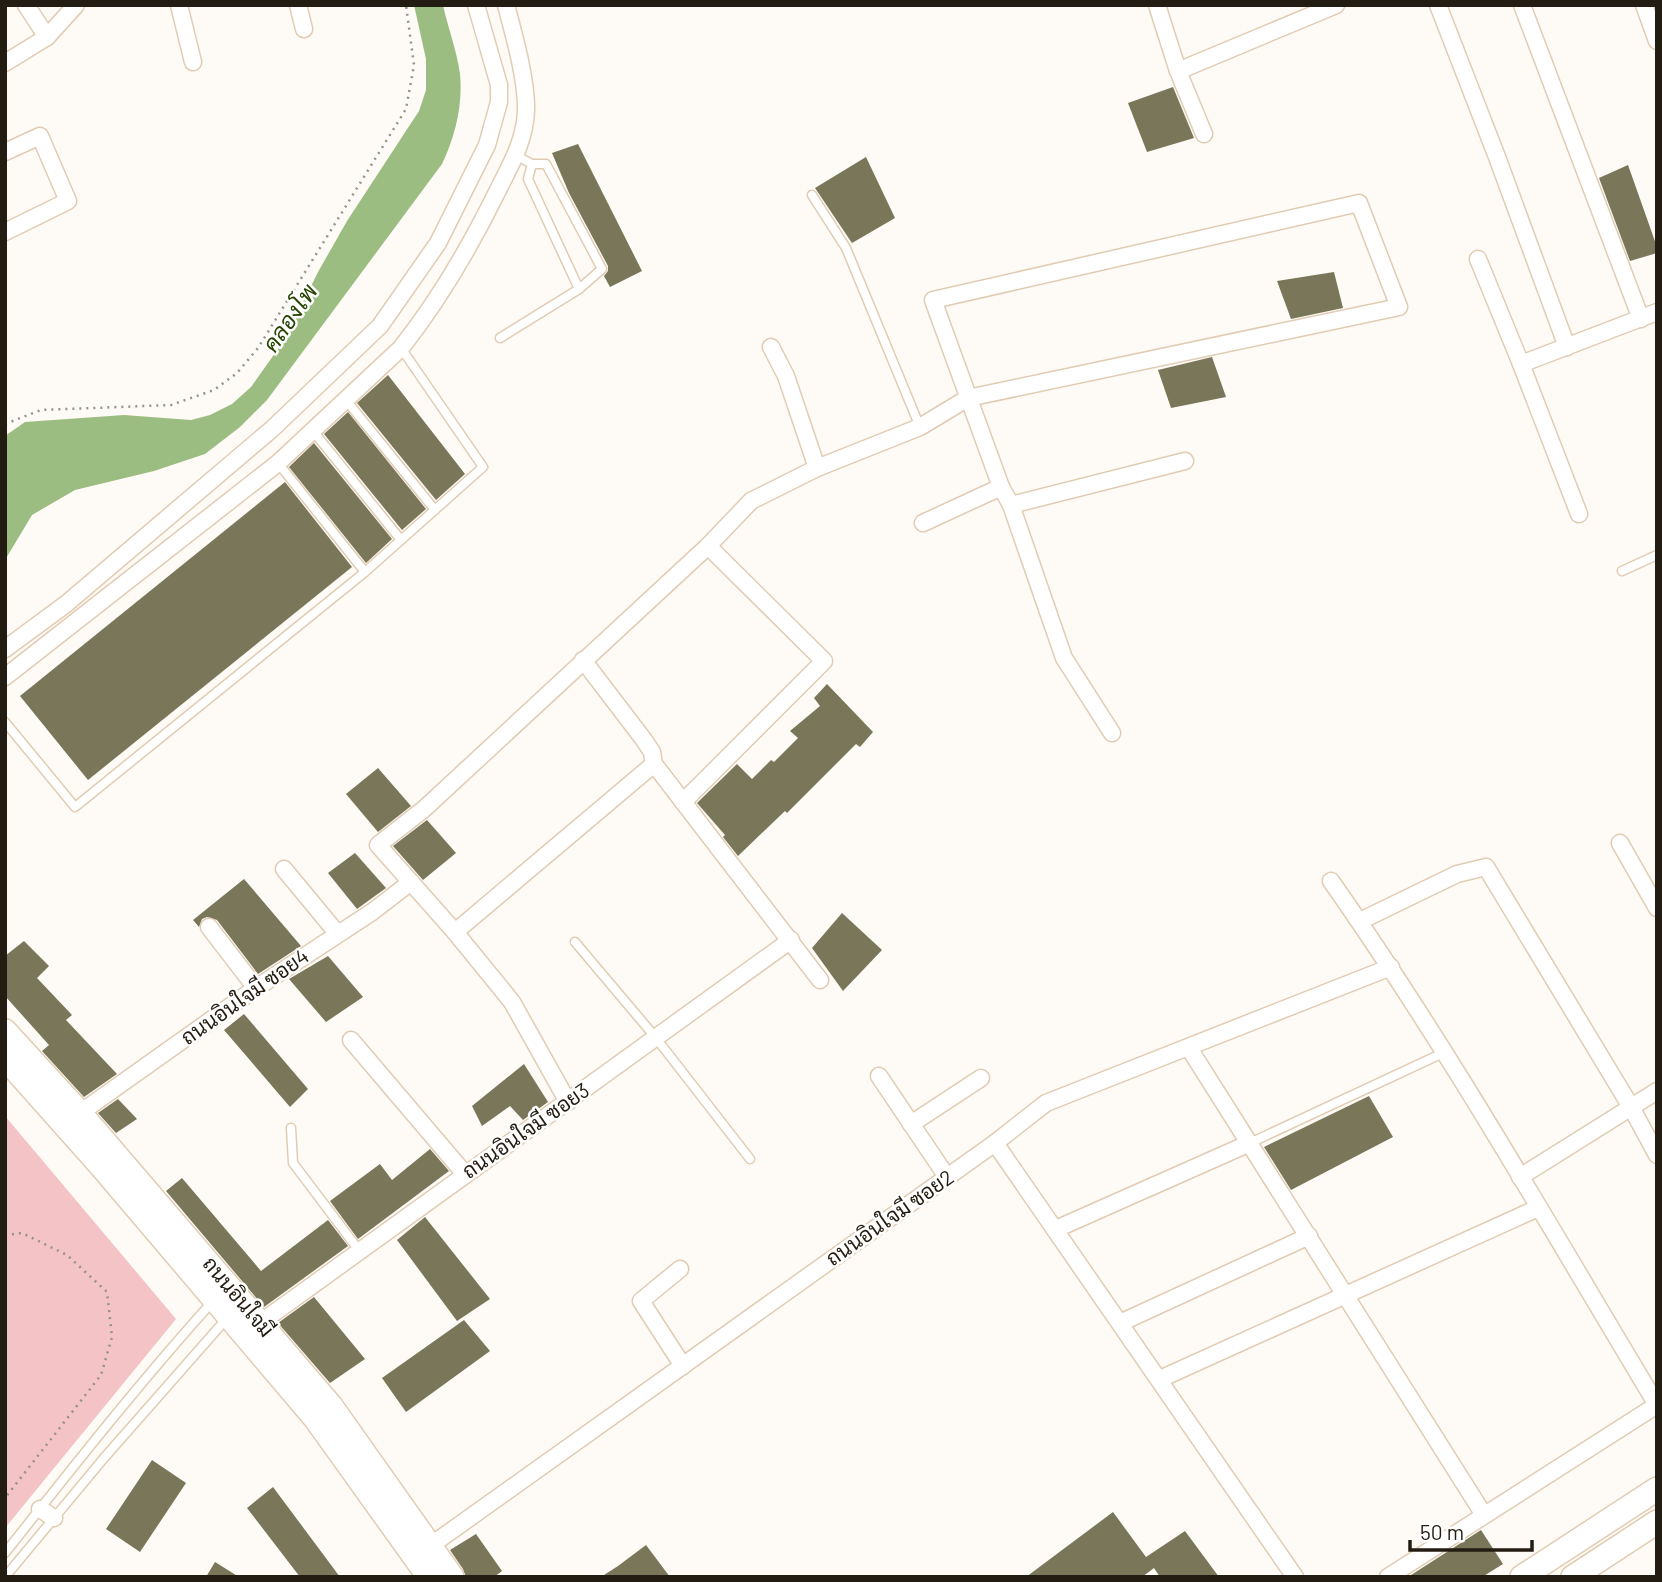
<svg xmlns="http://www.w3.org/2000/svg" width="1662" height="1582" viewBox="0 0 1662 1582" font-family="Barlow,Sarabun,sans-serif">
<style>
.green{fill:#f4c3c5}
.water{fill:#9cbd82}
.building{fill:#797659}
.lines{fill:none;stroke-linecap:round;stroke-linejoin:round}
.service-casing{stroke:#e1ccb3;stroke-width:11}
.minor-casing{stroke:#e1ccb3;stroke-width:19}
.secondary-casing{stroke:#e1ccb3;stroke-width:26}
.path{stroke:#97928a;stroke-width:2.5;stroke-dasharray:2 5;stroke-linecap:butt}
.service{stroke:#fff;stroke-width:8}
.minor{stroke:#fff;stroke-width:16}
.secondary{stroke:#fff;stroke-width:23}
.labels{text-anchor:middle;stroke-width:5;stroke-linejoin:round;paint-order:stroke}
.street-label{font-size:21px;fill:#231c12;stroke:#fff}
.water-label{font-size:23px;font-style:italic;fill:#274402;stroke:#fff}
</style>
<rect width="100%" height="100%" fill="#fefaf5"/>
<path class="green" d="M5,1116L176,1319L5,1528Z"/>
<path class="water" d="M414,5H443C448,28 457,51 460,74C463,105 455,137 442,164L267,400L240,427L205,454L154,471L75,490L32,515L5,560V436L25,422L124,415L191,420L210,415L232,404L251,387L285,339L318,272L347,221L419,111L426,90V59Z"/>
<g class="building">
<path d="M1173,87L1194,138L1147,152L1128,103Z"/>
<path d="M578,144L642,271L610,287L604,276L608,271V266L569,193L552,153Z"/>
<path d="M866,157L895,218L852,243L815,188Z"/>
<path d="M1628,165L1657,247V253L1630,261L1599,178Z"/>
<path d="M1334,272L1343,308L1291,319L1277,281Z"/>
<path d="M1212,357L1226,397L1171,408L1158,370Z"/>
<path d="M388,375L465,474L436,500L357,403Z"/>
<path d="M348,412L426,509L402,530L324,434Z"/>
<path d="M314,443L392,539L366,563L289,467Z"/>
<path d="M285,482L352,567L88,780L20,696Z"/>
<path d="M827,684L873,732L860,747L856,744L787,813L785,811L738,856L723,837L725,835L697,803L737,764L752,779L771,760L774,762L798,738L790,731L820,706L814,698Z"/>
<path d="M378,768L411,806L378,832L346,794Z"/>
<path d="M427,820L456,853L423,880L393,846Z"/>
<path d="M355,853L386,888L357,909L328,873Z"/>
<path d="M244,879L301,946L258,974L217,920L207,917L202,919L199,927L193,920Z"/>
<path d="M842,913L882,950L843,991L812,948Z"/>
<path d="M24,941L49,966L37,978L72,1015L66,1020L117,1074L84,1097L42,1051L49,1045L5,996V956Z"/>
<path d="M328,956L363,997L326,1022L289,979Z"/>
<path d="M244,1014L308,1089L290,1107L224,1030Z"/>
<path d="M524,1064L548,1102L523,1120L510,1106L482,1126L472,1106Z"/>
<path d="M1369,1096L1393,1137L1291,1190L1264,1147Z"/>
<path d="M118,1099L137,1119L116,1133L98,1113Z"/>
<path d="M430,1149L449,1171L358,1239L330,1201L380,1164L392,1180Z"/>
<path d="M182,1178L261,1271L328,1220L348,1246L264,1307L166,1191Z"/>
<path d="M425,1217L490,1299L457,1321L397,1240Z"/>
<path d="M314,1297L365,1359L330,1383L278,1323Z"/>
<path d="M464,1320L490,1351L406,1412L382,1378Z"/>
<path d="M152,1460L186,1483L140,1552L106,1529Z"/>
<path d="M273,1487L340,1577H300L247,1508Z"/>
<path d="M1113,1512L1146,1557L1185,1531L1219,1577H1160L1154,1568L1142,1577H1026Z"/>
<path d="M1481,1530L1503,1564L1482,1577H1408Z"/>
<path d="M476,1534L502,1571L494,1577H466L463,1569L450,1550Z"/>
<path d="M646,1545L670,1577H601L618,1566Z"/>
<path d="M215,1562L239,1577H206Z"/>
</g>
<g class="lines">
<g class="service-casing">
<g id="service">
<path d="M515,155L532,164L528,179L579,289"/>
<path d="M812,195L846,248L920,427"/>
<path d="M500,338L579,289L602,269L546,164H532"/>
<path d="M346,400L435,510"/>
<path d="M313,431L401,540"/>
<path d="M278,463L365,572"/>
<path d="M1622,571L1657,555"/>
<path d="M5,722L75,807L365,572L483,467L401,348"/>
<path d="M575,942L656,1038L750,1159"/>
<path d="M291,1128L293,1163L361,1253"/>
<path d="M1250,1143L1443,1053"/>
<path d="M5,1553C73,1467 140,1382 213,1301"/>
<path d="M5,1577L104,1458L228,1317"/>
</g>
</g>
<g class="minor-casing">
<g id="minor">
<path d="M26,5L47,37"/>
<path d="M179,5L193,62"/>
<path d="M298,5L304,29"/>
<path d="M1157,5L1178,71L1204,134"/>
<path d="M1438,5L1497,157L1567,347"/>
<path d="M1522,5L1641,319"/>
<path d="M1644,5L1657,41"/>
<path d="M5,63L47,37L76,5"/>
<path d="M1178,71L1336,5"/>
<path d="M5,152L40,136L68,201L5,232"/>
<path d="M1478,259L1521,364"/>
<path d="M771,347L786,376L817,468"/>
<path d="M1011,505L1185,461"/>
<path d="M1579,514L1521,364L1657,312"/>
<path d="M923,523L1001,487"/>
<path d="M5,649L66,604L272,429L380,326L438,243L487,145L499,102V85L476,5"/>
<path d="M583,660L644,740L652,752L654,764L820,980"/>
<path d="M5,677L278,463L401,348C439,300 470,247 497,192C510,166 525,141 526,111C527,81 514,35 506,5"/>
<path d="M683,802L824,661L708,546"/>
<path d="M1620,843L1657,908"/>
<path d="M284,869L337,933"/>
<path d="M1331,881C1449,1049 1551,1229 1657,1405"/>
<path d="M1360,921L1457,874L1486,867L1631,1107L1657,1155"/>
<path d="M209,927L256,988"/>
<path d="M455,932L654,764"/>
<path d="M351,1040L465,1174"/>
<path d="M1189,1048L1484,1515"/>
<path d="M879,1076L947,1177"/>
<path d="M568,1102L512,1002L455,932L378,845L424,809L708,546L751,501L817,468L920,427L968,398L1399,307L1359,203L933,300L1001,487L1011,505L1064,658L1112,733"/>
<path d="M80,1113L256,988L372,912L411,882"/>
<path d="M911,1124L981,1078"/>
<path d="M995,1143L1295,1577"/>
<path d="M1520,1177L1657,1091"/>
<path d="M1056,1229L1250,1143"/>
<path d="M680,1269L641,1301L683,1366"/>
<path d="M260,1323L791,940"/>
<path d="M1120,1323L1309,1236"/>
<path d="M1160,1379L1538,1208"/>
<path d="M40,1509L54,1518"/>
<path d="M430,1546L995,1143L1046,1103L1391,967"/>
<path d="M1388,1577L1657,1405"/>
</g>
</g>
<g class="secondary-casing">
<g id="secondary">
<path d="M5,1031L80,1113L331,1406L452,1577"/>
<path d="M5,1058L102,1167L315,1418L429,1577"/>
<path d="M1522,1577L1657,1489"/>
<path d="M1573,1577L1657,1522"/>
</g>
</g>
<g class="path">
<path d="M5,424L41,410L171,405L214,390L237,373L258,348L406,109L414,65L406,5"/>
<path d="M5,1235L22,1233L67,1255L107,1292L112,1337L101,1375L5,1498"/>
</g>
<use href="#service" class="service"/>
<use href="#minor" class="minor"/>
<use href="#secondary" class="secondary"/>
</g>
<g class="labels">
<g class="street-label">
<text transform="translate(245 997) rotate(-35)" y="7">ถนนอินใจมี ซอย4</text>
<text transform="translate(526 1131) rotate(-35)" y="7">ถนนอินใจมี ซอย3</text>
<text transform="translate(890 1218) rotate(-35)" y="7">ถนนอินใจมี ซอย2</text>
<text transform="translate(238 1297) rotate(50)" y="7">ถนนอินใจมี</text>
</g>
<g class="water-label">
<text transform="translate(290 318) rotate(-55)" y="8">คลองโพ</text>
</g>
</g>
<rect width="1662" height="1582" fill="none" stroke="#231c12" stroke-width="14"/>
<path d="M1410 1540v10h122v-10" fill="none" stroke="#231c12" stroke-width="3.5"/>
<text x="1420" y="1540" font-size="21" fill="#231c12" stroke="#ffffff" stroke-width="5" paint-order="stroke">50 m</text>
</svg>
